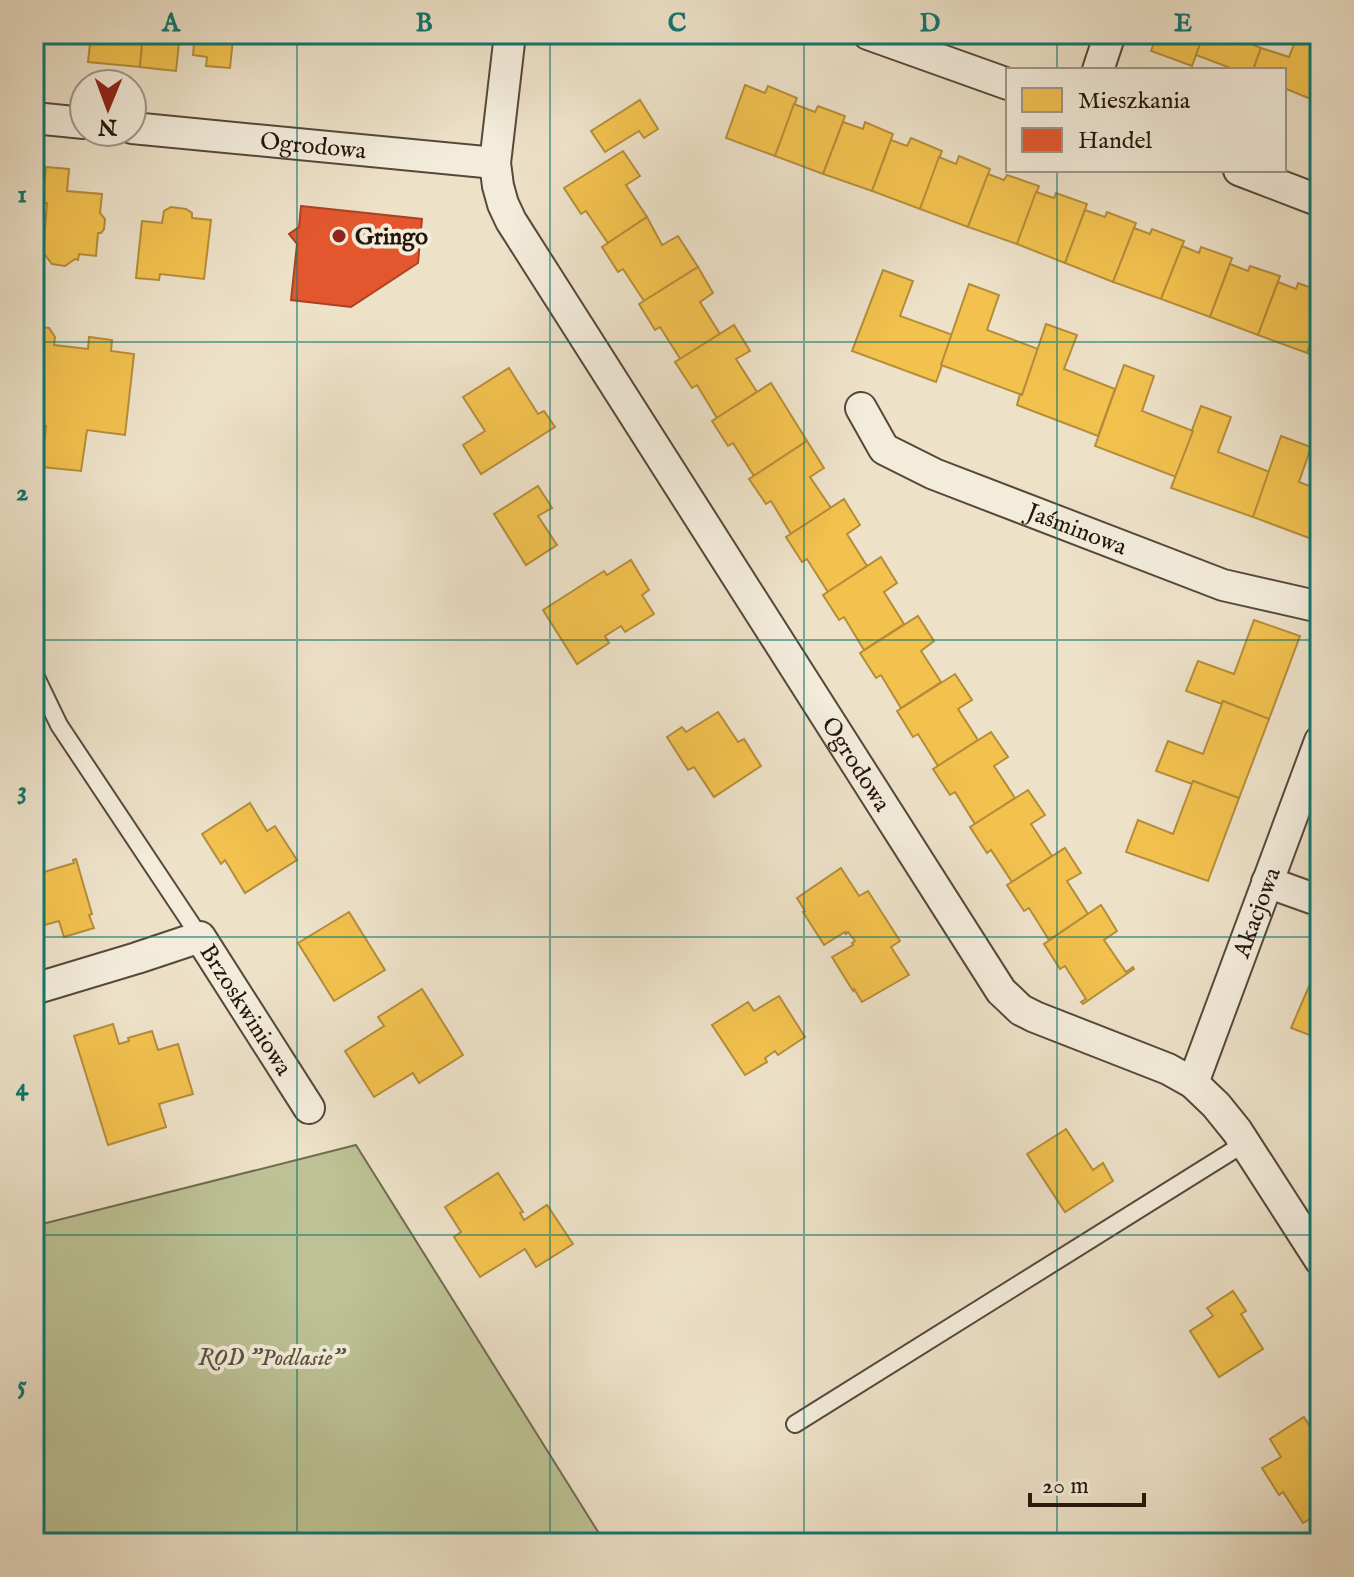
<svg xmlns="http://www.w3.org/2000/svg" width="1354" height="1577" viewBox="0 0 1354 1577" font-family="'IM FELL English',serif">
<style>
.green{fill:#bcc294;stroke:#706c50;stroke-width:2}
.homes{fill:#f2c14e;stroke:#b48d3a;stroke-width:2}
.shops{fill:#e4572e;stroke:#aa4324;stroke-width:2}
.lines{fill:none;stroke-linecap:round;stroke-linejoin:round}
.service-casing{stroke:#56483b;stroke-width:20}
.minor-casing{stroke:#56483b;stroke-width:34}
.service{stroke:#f3ecdb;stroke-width:16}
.minor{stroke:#f3ecdb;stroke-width:30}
.grid{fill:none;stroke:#0f766e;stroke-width:2;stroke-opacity:0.55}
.poi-dot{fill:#8f2418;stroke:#f3ecdb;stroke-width:3}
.labels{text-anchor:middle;stroke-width:8;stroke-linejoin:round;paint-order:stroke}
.street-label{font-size:24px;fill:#24150c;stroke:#f3ecdb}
.poi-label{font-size:24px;font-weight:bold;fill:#24150c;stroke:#f3ecdb;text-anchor:start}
.park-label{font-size:24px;font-style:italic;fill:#59523c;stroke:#f3ecdb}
.neatline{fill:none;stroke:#0f766e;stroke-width:3}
.grid-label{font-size:26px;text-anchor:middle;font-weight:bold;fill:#0f766e}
</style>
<rect width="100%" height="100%" fill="#ede1c8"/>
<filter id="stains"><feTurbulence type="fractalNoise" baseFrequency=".0025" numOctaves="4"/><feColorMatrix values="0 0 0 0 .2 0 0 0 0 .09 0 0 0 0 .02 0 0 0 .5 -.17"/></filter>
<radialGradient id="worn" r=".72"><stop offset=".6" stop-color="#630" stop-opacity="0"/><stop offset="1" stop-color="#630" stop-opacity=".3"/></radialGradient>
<path class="green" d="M356,1145L605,1543H34V1226Z"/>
<g class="homes">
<path d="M91,34H143L140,67L88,62Z"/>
<path d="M143,34H180L176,71L140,67Z"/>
<path d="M195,34H250V40L233,39L230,68L206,66L207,57L193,55Z"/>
<path d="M1157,34H1204L1192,66L1151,51Z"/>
<path d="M1204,34H1241L1239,39L1261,48L1253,70H1227L1228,67L1196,55Z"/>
<path d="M1298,34H1320V97L1318,102L1284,88V70H1253L1261,48L1289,57Z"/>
<path d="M745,85L765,93L768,86L797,98L775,156L726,138Z"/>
<path d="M640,100L658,129L644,138L639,131L605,152L591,131Z"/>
<path d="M794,104L815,112L818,106L845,116L823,174L775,156Z"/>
<path d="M843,122L863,129L865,122L893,134L872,191L823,174Z"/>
<path d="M911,138L942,151L920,209L872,191L891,140L907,146Z"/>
<path d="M623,151L640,176L626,185L647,217L608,243L586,211L581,214L564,188Z"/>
<path d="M959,156L990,169L968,227L920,209L939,157L956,164Z"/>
<path d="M46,167L69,169L67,191L102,194L100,213L105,219L104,229L101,233H98L96,256L79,254L78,260L75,259L65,266L52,264L45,255H43L47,203H42Z"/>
<path d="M988,174L1004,180L1007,175L1039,186L1017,244L968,227Z"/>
<path d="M1036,192L1054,198L1056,193L1087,204L1065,263L1017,244Z"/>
<path d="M171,207L186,209L192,213V218L211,220L204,279L160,274L159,280L136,278L142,221L162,223L164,211Z"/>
<path d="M1085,210L1105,217L1107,212L1136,223L1113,282L1065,263Z"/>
<path d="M647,217L662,245L678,236L698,267L644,301L623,269L618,272L602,247Z"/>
<path d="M1134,228L1150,234L1152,229L1184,241L1161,299L1113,282Z"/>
<path d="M1182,246L1199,253L1201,247L1232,258L1210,317L1161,299Z"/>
<path d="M1230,264L1248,271L1250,266L1280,276L1258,335L1210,317Z"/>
<path d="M698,267L713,293L700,302L720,334L681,360L660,327L655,330L639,304Z"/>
<path d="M883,270L913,281L900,316L953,335L936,382L852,351Z"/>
<path d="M1278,282L1296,289L1298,283L1320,291V318L1307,353L1258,335Z"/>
<path d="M969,284L999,295L987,330L1038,349L1022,395L941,365Z"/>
<path d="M1320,318V358L1307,353Z"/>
<path d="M1046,324L1077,335L1064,369L1115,389L1098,436L1017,405L1020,394L1022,395Z"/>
<path d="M734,325L750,351L736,359L757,392L717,418L697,385L692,388L675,362Z"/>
<path d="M41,327L49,328L55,337L54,345L88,349L89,337L112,340L111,351L134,354L125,435L87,430L81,471L42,467L46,426L36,425L44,349L38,348L34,343V333Z"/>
<path d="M1124,365L1154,376L1142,411L1193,431L1176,477L1095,446Z"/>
<path d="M509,368L538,414L544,411L555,427L481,474L463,445L485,431L463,397Z"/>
<path d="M771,383L807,441L754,476L733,443L728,446L712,421Z"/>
<path d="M1201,406L1231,417L1218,452L1270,472L1253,517L1171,488L1193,431L1192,430Z"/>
<path d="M1281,436L1311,447L1299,482L1320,490V542L1253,517Z"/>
<path d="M807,441L824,468L810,477L831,508L791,534L771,501L766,504L749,479Z"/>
<path d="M538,486L552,508L538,516L557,545L526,565L494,514Z"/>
<path d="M844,499L860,525L847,534L867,566L828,592L807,559L802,562L786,537Z"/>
<path d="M881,557L897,583L884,592L904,624L864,650L844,617L839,620L823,595Z"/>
<path d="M631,560L649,590L642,595L654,614L625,632L621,626L605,636L609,643L577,664L543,610L604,571L607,575Z"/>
<path d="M918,616L934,641L921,651L941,682L901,708L881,675L876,678L860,653Z"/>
<path d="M1254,620L1300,636L1269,719L1223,701L1222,704L1186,691L1198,661L1234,674Z"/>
<path d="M955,674L972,700L958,709L978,740L938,766L918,734L913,737L897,711Z"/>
<path d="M1223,701L1269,719L1239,798L1193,781L1192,784L1156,771L1168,741L1203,754Z"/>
<path d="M718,712L738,742L744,739L761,766L714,797L694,767L688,770L667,737L682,727L686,732Z"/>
<path d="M991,732L1008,757L994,766L1015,798L975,824L955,792L950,795L933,769Z"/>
<path d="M1193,781L1239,798L1208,881L1126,852L1138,820L1173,834Z"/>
<path d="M1028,790L1045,815L1031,824L1052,856L1012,882L991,850L987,853L970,827Z"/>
<path d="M250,803L267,831L275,826L297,860L245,893L225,860L221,864L202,834Z"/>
<path d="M1065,848L1081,873L1067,881L1088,914L1049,940L1029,908L1024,911L1007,885Z"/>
<path d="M76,859L92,914L89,915L94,928L64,937L59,921L34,928V875L74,863L73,860Z"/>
<path d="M841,868L859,896L868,891L900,941L891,947L909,975L862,1002L854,989L853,991L832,957L853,945L852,943L855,941L848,932L846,934L845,932L824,945L803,912L805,911L797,898Z"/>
<path d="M1101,905L1117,931L1104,940L1126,972L1133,967L1134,969L1083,1004L1081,1002L1086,999L1065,966L1060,969L1044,944Z"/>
<path d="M349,912L385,970L334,1001L298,943Z"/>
<path d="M1319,963H1320V1039L1291,1028Z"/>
<path d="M422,989L463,1055L419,1083L413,1073L374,1097L345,1051L384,1026L378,1017Z"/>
<path d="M779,996L805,1037L778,1055L775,1051L765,1058L767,1062L745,1075L712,1025L748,1002L754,1011Z"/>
<path d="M113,1024L119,1044L129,1041L128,1038L152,1031L158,1050L178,1044L193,1094L159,1104L166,1127L108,1145L74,1036Z"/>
<path d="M1066,1129L1093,1170L1103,1163L1113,1181L1065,1212L1027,1154Z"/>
<path d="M498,1173L523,1212L520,1213L524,1220L547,1205L573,1244L536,1267L525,1249L480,1277L454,1237L461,1232L445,1207Z"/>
<path d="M1233,1291L1246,1311L1241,1314L1263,1349L1219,1377L1190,1331L1213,1316L1207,1308Z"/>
<path d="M1304,1417L1320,1443V1513L1303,1523L1283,1492L1279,1495L1262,1468L1281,1457L1270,1439Z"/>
</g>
<path class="shops" d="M301,206L422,219L418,263L351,307L291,300L297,244L289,234L299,227Z"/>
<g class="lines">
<g class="service-casing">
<g id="service">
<path d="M34,673L59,725L200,937"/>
<path d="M795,1424L1245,1143"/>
</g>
</g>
<g class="minor-casing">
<g id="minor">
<path id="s1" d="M510,34L495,163L498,186L503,204L511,221L1001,991L1021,1010L1035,1017L1168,1069L1193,1083L1216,1105L1237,1131L1320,1260"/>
<path d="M868,34L1008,84"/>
<path d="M1098,70L1110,34"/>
<path d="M34,118L84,123"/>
<path id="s2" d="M132,128L495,163"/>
<path d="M1239,170L1320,201"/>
<path id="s3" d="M861,408L884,449L934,474L1223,585L1320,607"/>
<path d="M1267,882L1320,901"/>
<path id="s4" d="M34,989L137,958L200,937L309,1108"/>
<path id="s5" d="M1193,1083L1320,741"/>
</g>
</g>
<use href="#service" class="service"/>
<use href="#minor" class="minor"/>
</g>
<path class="grid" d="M297,34V1543M550,34V1543M804,34V1543M1057,34V70M1057,170V1543M34,342H1320M34,640H1320M34,937H1320M34,1235H1320"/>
<circle class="poi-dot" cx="339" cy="236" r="8"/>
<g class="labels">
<g class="street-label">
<text dy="8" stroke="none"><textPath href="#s2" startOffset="182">Ogrodowa</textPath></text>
<text dy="8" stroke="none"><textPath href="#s3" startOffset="256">Jaśminowa</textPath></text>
<text dy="8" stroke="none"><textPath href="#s1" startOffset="834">Ogrodowa</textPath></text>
<text dy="8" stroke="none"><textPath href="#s5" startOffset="182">Akacjowa</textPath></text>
<text dy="8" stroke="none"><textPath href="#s4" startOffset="260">Brzoskwiniowa</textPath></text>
</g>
<g class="poi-label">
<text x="355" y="244">Gringo</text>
</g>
<g class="park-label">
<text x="271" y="1365">ROD "Podlasie"</text>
</g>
</g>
<rect width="1354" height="1577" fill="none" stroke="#ede1c8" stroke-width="88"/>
<rect x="1006" y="68" width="280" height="104" fill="#f3ecdb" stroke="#a09688" stroke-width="2"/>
<rect x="1022" y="88" width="40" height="24" fill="#f2c14e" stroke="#a09688" stroke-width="2"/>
<text x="1078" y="108" font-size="24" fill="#24150c">Mieszkania</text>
<rect x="1022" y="128" width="40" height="24" fill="#e4572e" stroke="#a09688" stroke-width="2"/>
<text x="1078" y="148" font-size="24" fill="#24150c">Handel</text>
<g transform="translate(108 108) rotate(181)"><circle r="38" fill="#f3ecdb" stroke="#a09688" stroke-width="2"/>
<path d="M0-6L14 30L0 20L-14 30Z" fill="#8f2418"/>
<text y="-12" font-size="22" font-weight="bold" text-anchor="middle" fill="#24150c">N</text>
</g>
<path d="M1030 1493v12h114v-12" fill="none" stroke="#24150c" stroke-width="4"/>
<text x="1042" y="1493" font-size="24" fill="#24150c" stroke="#f3ecdb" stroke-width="6" paint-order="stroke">20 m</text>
<rect x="44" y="44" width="1266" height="1489" class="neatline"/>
<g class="grid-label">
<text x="171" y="31">A</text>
<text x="424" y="31">B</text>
<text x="677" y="31">C</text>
<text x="930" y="31">D</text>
<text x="1183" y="31">E</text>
<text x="22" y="202">1</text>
<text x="22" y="500">2</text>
<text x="22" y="798">3</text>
<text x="22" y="1095">4</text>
<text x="22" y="1393">5</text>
</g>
<rect width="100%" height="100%" filter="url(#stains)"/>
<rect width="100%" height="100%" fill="url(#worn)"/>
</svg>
